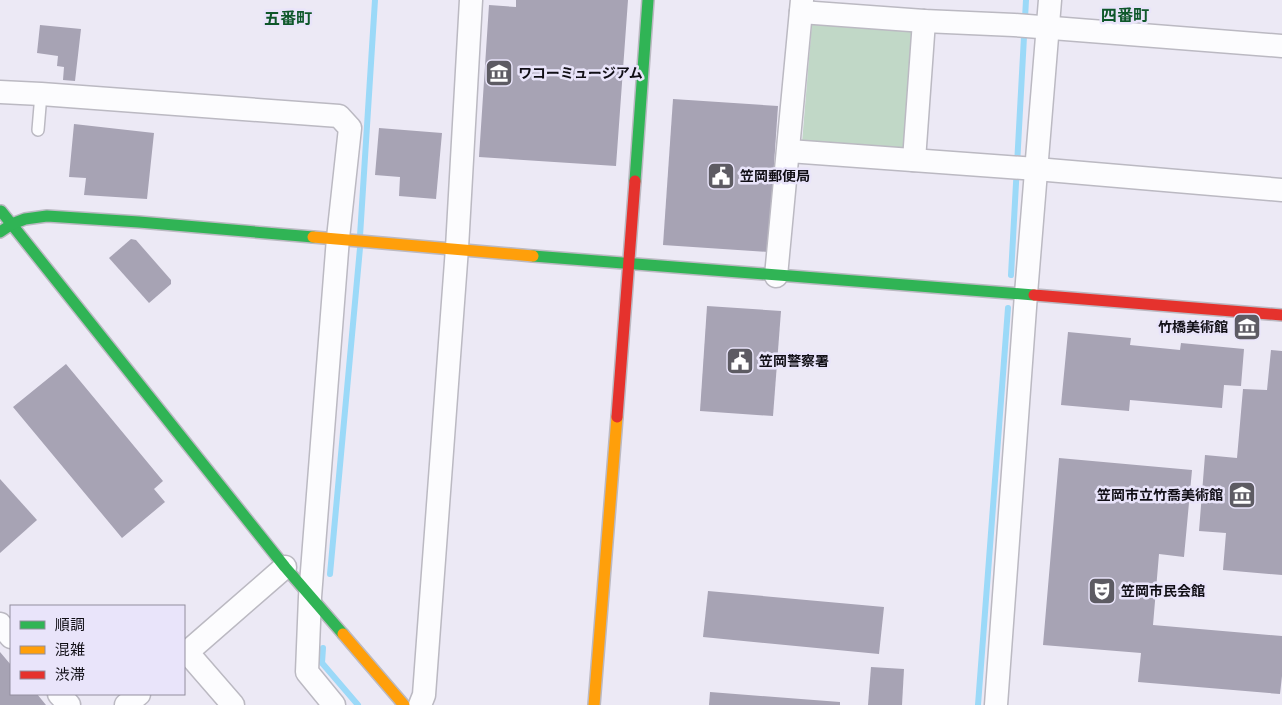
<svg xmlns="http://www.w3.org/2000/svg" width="1282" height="705" viewBox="0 0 1282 705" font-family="'Archivo Narrow','Noto Sans JP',sans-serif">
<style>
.green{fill:#c1d8c7}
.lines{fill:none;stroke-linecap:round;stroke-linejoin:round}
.stream{stroke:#9bd9f8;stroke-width:6}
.building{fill:#a7a3b4}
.lane-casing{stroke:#bbb9c2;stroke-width:14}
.street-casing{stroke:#bbb9c2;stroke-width:25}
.fast-casing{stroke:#bbb9c2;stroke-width:14}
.slow-casing{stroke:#bbb9c2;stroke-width:14}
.jam-casing{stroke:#bbb9c2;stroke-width:14}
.lane{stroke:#fcfcfe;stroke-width:11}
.street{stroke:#fcfcfe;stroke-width:22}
.fast{stroke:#30b455;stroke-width:11}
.slow{stroke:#ff9f0a;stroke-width:11}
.jam{stroke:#e5322d;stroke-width:11}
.labels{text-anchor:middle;stroke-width:5;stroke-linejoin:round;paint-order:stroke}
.poi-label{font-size:14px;font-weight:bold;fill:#100e15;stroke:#e9e4fa;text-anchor:start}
.quarter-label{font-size:16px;font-weight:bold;fill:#0e572a;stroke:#e9e4fa}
</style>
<rect width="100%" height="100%" fill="#ece9f5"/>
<path class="green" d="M812,22L916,30L908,150L802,143Z"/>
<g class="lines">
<g class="stream">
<path d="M360,236L375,0"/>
<path d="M1011,275L1026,0"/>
<path d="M330,574L360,248"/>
<path d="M323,648L322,663L358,705"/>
<path d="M978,705L1008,308"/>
</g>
</g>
<g class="building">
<path d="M516,0H628L616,166L479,157L489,5L516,7Z"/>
<path d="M40,25L81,29L75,81L63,80L64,67L57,66L58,56L37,53Z"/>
<path d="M673,99L778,106L768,252L663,245Z"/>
<path d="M74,124L154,133L147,199L84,195L86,178L69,177Z"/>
<path d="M379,128L442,133L436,199L399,196L400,177L375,175Z"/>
<path d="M131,239L136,240L171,280V284L149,303L109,258Z"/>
<path d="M707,306L781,311L773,416L700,411Z"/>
<path d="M1068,332L1131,338L1130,345L1180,350L1181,343L1244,349L1241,386L1224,385L1222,408L1130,400L1129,411L1061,405Z"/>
<path d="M1271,350L1282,351V575L1223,570L1226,533L1199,531L1205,455L1237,458L1243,389L1267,390Z"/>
<path d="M66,364L163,481L154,489L165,502L122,538L13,407Z"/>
<path d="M1059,458L1192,470L1184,557L1159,554L1153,625L1282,636V676L1280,694L1138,682L1141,653L1043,645Z"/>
<path d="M0,479L37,520L0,553Z"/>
<path d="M708,591L884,607L879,654L703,637Z"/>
<path d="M0,652L11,665V694H37L46,705H0Z"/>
<path d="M871,667L904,669L902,705H868Z"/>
<path d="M710,692L840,702V705H709Z"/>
</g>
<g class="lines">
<g class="lane-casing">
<path id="lane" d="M38,130L41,94"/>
</g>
<g class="street-casing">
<g id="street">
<path d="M801,12L924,21L1014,25L1282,46"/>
<path d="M0,92L41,94L339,116L350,128L338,238L310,597L307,672L334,705"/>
<path d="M789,151L1036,169L1282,190"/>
<path d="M914,160L924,21"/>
<path d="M776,276L802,0"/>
<path d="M0,624L11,637"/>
<path d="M187,652L233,705"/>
<path d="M184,655L285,567"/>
<path d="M59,694L69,705"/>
<path d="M126,705L139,694"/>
<path d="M420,705L424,695L457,248L471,0"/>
<path d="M996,705L1026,294L1050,0"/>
</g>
</g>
<g class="fast-casing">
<g id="fast">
<path d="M635,181L648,0"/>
<path d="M1,211L285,567L343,634"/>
<path d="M0,232L12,224L25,219L47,216L139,222L313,237"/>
<path d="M533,256L1034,295"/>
</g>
</g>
<g class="slow-casing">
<g id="slow">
<path d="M313,237L533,256"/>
<path d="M343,634L404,705"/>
<path d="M594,705L617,417"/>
</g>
</g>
<g class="jam-casing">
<g id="jam">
<path d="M1034,295L1282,315"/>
<path d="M617,417L635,181"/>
</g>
</g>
<use href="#lane" class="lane"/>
<use href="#street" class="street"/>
<use href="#fast" class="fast"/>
<use href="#slow" class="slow"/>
<use href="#jam" class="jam"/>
</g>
<defs>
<g id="museum-square" transform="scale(1.4375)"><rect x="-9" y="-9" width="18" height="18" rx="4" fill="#5d5b63" stroke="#e9e4fa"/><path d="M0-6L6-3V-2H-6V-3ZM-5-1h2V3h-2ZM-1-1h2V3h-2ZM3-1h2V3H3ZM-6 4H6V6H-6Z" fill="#fff"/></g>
<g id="civic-square" transform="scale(1.4375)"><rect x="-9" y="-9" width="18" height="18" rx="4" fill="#5d5b63" stroke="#e9e4fa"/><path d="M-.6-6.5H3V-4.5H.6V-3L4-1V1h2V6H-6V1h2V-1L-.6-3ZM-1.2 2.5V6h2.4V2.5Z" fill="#fff"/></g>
<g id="theatre-square" transform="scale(1.4375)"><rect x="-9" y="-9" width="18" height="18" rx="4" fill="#5d5b63" stroke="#e9e4fa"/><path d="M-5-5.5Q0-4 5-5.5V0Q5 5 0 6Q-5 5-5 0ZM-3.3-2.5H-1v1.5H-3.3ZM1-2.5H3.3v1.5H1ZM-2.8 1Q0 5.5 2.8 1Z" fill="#fff"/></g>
</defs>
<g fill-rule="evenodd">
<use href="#museum-square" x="499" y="73"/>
<use href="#civic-square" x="721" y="176"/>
<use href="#museum-square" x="1247" y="327"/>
<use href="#civic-square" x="740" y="361"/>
<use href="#museum-square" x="1242" y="495"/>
<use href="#theatre-square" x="1102" y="591"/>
</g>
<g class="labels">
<g class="poi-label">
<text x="518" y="78">ワコーミュージアム</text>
<text x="740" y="181">笠岡郵便局</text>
<text x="1228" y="332" text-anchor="end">竹橋美術館</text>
<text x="759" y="366">笠岡警察署</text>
<text x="1223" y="500" text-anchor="end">笠岡市立竹喬美術館</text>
<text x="1121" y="596">笠岡市民会館</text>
</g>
<g class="quarter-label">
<text x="1125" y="21">四番町</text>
<text x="288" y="24">五番町</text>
</g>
</g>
<rect x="10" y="605" width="175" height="90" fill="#e9e4fa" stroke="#928e9e"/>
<rect x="20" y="621" width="25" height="8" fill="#30b455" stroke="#928e9e"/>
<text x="55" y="630" font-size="15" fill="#100e15">順調</text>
<rect x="20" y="646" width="25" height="8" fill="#ff9f0a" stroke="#928e9e"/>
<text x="55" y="655" font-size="15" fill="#100e15">混雑</text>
<rect x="20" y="671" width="25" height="8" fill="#e5322d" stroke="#928e9e"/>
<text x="55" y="680" font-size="15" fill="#100e15">渋滞</text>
</svg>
